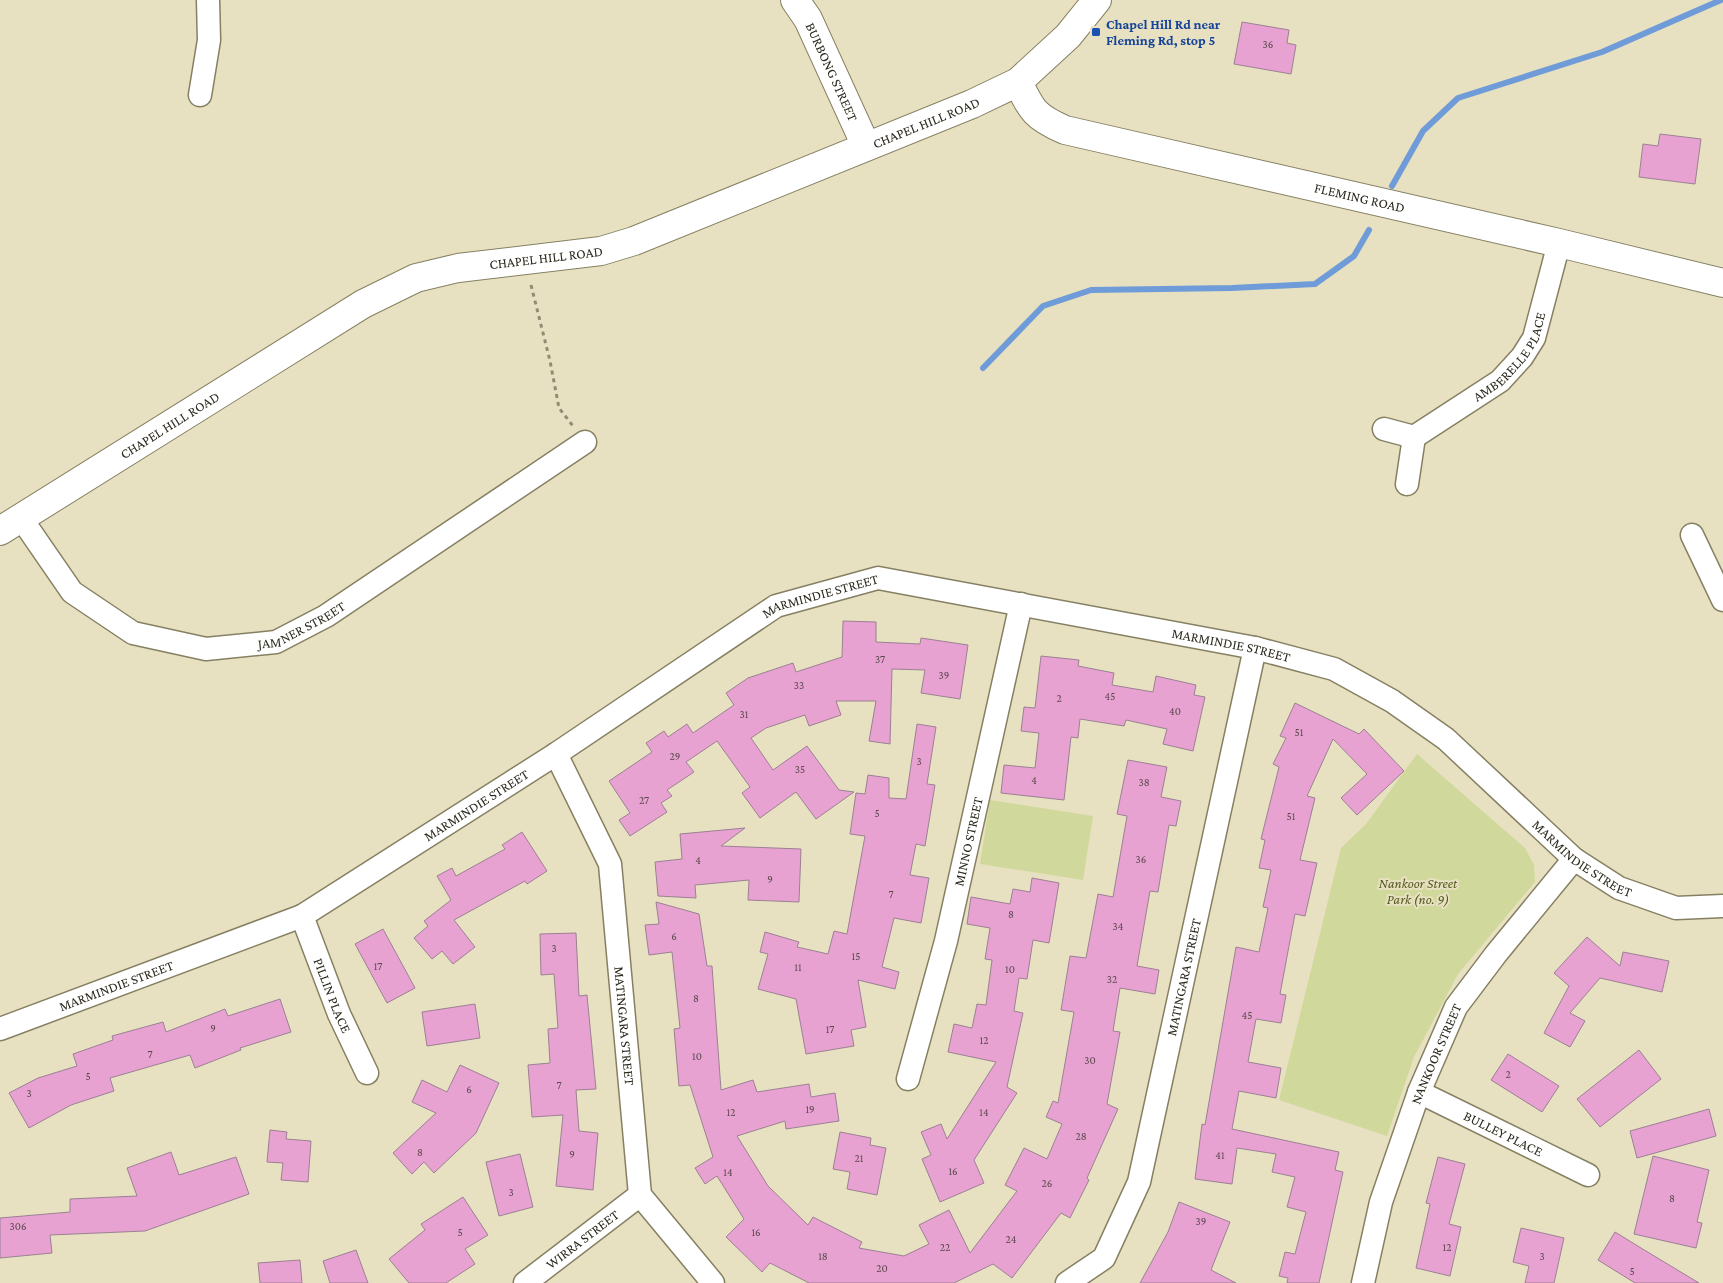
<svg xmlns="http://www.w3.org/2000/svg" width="1723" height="1283" viewBox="0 0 1723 1283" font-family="'Crimson Pro',serif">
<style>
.green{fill:#d1d89b}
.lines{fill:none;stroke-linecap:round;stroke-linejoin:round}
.stream{stroke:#6f9cd9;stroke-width:6}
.building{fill:#e7a2d2;stroke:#9c8093}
.minor-casing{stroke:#868063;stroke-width:25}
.tertiary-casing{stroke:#868063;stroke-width:30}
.secondary-casing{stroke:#868063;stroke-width:30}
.path{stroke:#918c76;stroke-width:3;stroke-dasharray:4 4;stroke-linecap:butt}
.minor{stroke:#fff;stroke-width:22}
.tertiary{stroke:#fff;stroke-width:28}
.secondary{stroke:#fff;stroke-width:28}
.transit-dot{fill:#1a4fb4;stroke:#e7e1c1;stroke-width:2}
.labels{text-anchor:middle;stroke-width:4;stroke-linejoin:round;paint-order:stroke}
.number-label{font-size:11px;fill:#5b484b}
.transit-label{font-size:14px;font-weight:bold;fill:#164399;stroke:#e7e1c1;text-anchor:start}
.street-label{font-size:14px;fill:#2c2a1e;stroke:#e7e1c1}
.park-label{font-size:14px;font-style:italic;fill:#545920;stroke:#e7e1c1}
</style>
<rect width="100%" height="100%" fill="#e7e1c1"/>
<g class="green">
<path d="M1417,754L1525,848L1534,865L1535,882L1458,974L1414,1057L1387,1136L1279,1100L1341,848L1366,824Z"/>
<path d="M990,800L1093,816L1083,880L980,864Z"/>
</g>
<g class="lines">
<g class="stream">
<path d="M1392,186L1423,131L1458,98L1602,52L1721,0"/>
<path d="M983,368L1043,306L1091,290L1232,288L1315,284L1354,256L1369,230"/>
</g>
</g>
<g class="building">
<path d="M1242,22L1289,30L1287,43L1296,45L1291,74L1234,64Z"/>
<path d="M1660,134L1701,139L1695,184L1639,177L1643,144L1658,146Z"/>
<path d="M843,621L876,622V642L920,644L921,638L968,645L960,699L921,693L925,670L892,669L890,744L869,741L876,701H836L841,715L809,726L805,715L766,728L751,738L773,770L807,746L839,790L854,792L816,819L796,792L760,818L742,793L750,787L717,741L686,762L694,772L667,790L672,796L661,803L667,812L630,836L619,820L630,813L609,781L652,752L646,743L664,731L668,737L687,724L693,733L734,705L726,693L748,678L793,663L796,672L842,657Z"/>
<path d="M1041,656L1079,660L1078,666L1114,673L1112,685L1153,692L1156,676L1196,685L1194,695L1205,697L1193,751L1163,744L1167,729L1126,720L1124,726L1080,719L1078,738L1071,737L1064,800L1001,793L1004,765L1035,768L1039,733L1021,731L1024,707L1035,708Z"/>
<path d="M1295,703L1359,734L1364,729L1404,771L1357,815L1341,798L1367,774L1333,739L1307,796L1315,798L1300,860L1317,863L1305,916L1295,914L1280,994L1286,995L1281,1023L1256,1019L1248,1062L1281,1068L1276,1098L1239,1091L1232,1129L1339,1152L1335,1170L1343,1172L1319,1283H1287L1288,1278L1279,1276L1285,1252L1295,1254L1306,1212L1287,1207L1295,1177L1272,1172L1276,1154L1237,1148L1232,1184L1195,1179L1202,1124L1205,1125L1236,947L1259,952L1268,908L1263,907L1271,870L1259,868L1265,840L1261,839L1279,767L1273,764L1286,738L1280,736Z"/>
<path d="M917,724L936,727L927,784L935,785L925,846L916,844L910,875L929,878L921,923L894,918L882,967L899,972L895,989L858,980L866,1027L851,1030L854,1046L806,1054L796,999L758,989L768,954L760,952L765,932L799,942L797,947L828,954L834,931L847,934L865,836L850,834L856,793L865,794L868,775L889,778V798L906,799Z"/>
<path d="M1128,760L1167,767L1161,797L1181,801L1176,826L1169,825L1158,892L1150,891L1137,966L1159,970L1155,994L1120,988L1113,1031L1120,1032L1107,1104L1118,1109L1087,1178L1089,1180L1070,1218L1061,1213L1012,1278L993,1264L954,1283H809L770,1263L762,1272L726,1237L744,1219L717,1176L705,1184L695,1168L713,1157L690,1085L679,1086L674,1029L680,1028L672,952L649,955L645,925L659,924L656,902L699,914L707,966H712L721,1090L753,1080L757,1092L809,1084L811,1097L835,1093L839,1121L786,1129L785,1121L737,1136L768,1186L808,1225L813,1217L862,1242L859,1248L904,1256L929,1244L919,1225L949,1210L970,1253L1017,1191L1005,1185L1024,1148L1047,1159L1062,1124L1046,1117L1053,1101L1058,1103L1074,1012L1061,1010L1070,956L1086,958L1098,894L1113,897L1127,816L1117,814Z"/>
<path d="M745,828L721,846L801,849L799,902L748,900L749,880L695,885L696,898L658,896L655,862L682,859L680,834Z"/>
<path d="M522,832L547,871L527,884L525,881L454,920L475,947L453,964L442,951L432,959L414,938L428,926L424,921L451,900L437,876L452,868L456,876L505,849L502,845Z"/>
<path d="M1032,878L1059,883L1049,943L1033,940L1027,979L1019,978L1014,1011L1023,1013L1007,1087L1017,1093L974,1160L984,1183L940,1202L922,1159L931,1155L921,1132L941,1124L947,1139L996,1062L948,1052L954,1024L972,1028L977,1004L986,1005L992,960L985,959L990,928L967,924L971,897L1010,904L1013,889L1030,892Z"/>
<path d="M383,929L415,988L387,1003L355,944Z"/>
<path d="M576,933L579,996L587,995L596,1089L576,1090L579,1131L598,1133L593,1190L556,1186L563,1115L532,1117L528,1065L550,1063L548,1029L558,1028L554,974L541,975L540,934Z"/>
<path d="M1587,937L1620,966L1623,952L1669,961L1662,992L1600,978L1570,1013L1585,1021L1570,1047L1544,1033L1569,986L1554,973Z"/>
<path d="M280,999L291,1032L240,1048L241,1050L195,1068L190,1055L110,1078L114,1091L71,1105L29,1128L9,1093L38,1078L77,1066L73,1054L113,1040L112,1036L163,1022L166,1032L225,1009L228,1016Z"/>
<path d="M475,1004L480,1038L427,1046L422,1012Z"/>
<path d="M1639,1050L1661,1079L1600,1127L1577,1099Z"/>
<path d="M1508,1054L1559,1086L1542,1112L1491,1080Z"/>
<path d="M460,1065L499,1083L476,1133L434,1173L424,1162L412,1174L393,1153L436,1113L412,1102L422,1080L447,1092Z"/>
<path d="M1709,1109L1716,1136L1637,1158L1630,1131Z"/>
<path d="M270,1130L287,1132L286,1139L311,1141L308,1182L281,1180L283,1163L267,1162Z"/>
<path d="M840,1132L871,1138L870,1145L886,1148L877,1195L847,1189L850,1172L833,1169Z"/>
<path d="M171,1152L179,1175L236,1157L249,1194L145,1231L50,1235L52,1253L0,1258V1218L70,1212V1199L137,1196L127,1168Z"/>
<path d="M520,1154L533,1207L499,1216L486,1162Z"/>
<path d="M1653,1156L1709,1170L1697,1222L1702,1223L1696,1248L1634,1234Z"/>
<path d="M1438,1157L1465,1164L1449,1224L1461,1227L1450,1276L1416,1268L1430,1204L1426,1203Z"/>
<path d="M463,1197L488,1235L465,1249L475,1264L446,1283H409L389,1259L425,1230L421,1224Z"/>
<path d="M1179,1202L1230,1222L1211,1270L1236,1283H1140L1168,1232Z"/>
<path d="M1521,1228L1564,1238L1554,1283H1525L1529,1266L1513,1262Z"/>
<path d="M1615,1232L1641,1248L1699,1283H1635L1598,1260Z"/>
<path d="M356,1250L368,1283H330L323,1261Z"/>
<path d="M300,1260L302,1283H260L258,1263Z"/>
</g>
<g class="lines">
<g class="minor-casing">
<g id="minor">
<path d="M200,95L209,40L208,0"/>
<path id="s1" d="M1384,429L1414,437L1500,381L1522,357L1534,338L1559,243"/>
<path d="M1407,484L1414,437"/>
<path id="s2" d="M21,518L72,592L133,633L206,649L276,642L326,616L585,442"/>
<path d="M1692,535L1723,600"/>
<path id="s3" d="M556,754L610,864L640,1195L713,1283"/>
<path id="s4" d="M302,916L339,1014L367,1073"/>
<path id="s5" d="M0,1029L302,916L556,754L776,606L878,578L1255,648L1334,669L1392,701L1446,739L1574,859L1619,888L1676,908L1723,906"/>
<path id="s6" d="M908,1079L946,941L1021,604"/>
<path id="s7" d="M1419,1092L1588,1175"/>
<path id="s8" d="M525,1283L640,1195"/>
<path id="s9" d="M1067,1283L1104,1258L1139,1182L1255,648"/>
<path id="s10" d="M1363,1283L1381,1202L1419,1092L1456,1007L1496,954L1574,859"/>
</g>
</g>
<g class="tertiary-casing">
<g id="tertiary">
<path id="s11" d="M795,0L808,19L866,146"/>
<path id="s12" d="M1018,82C1032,111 1035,117 1065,130L1559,243L1723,283"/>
</g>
</g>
<g class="secondary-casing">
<g id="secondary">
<path id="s13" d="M0,531L363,304L416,278L458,268L601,251L634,241L972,104L1018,82L1068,36L1097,0"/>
</g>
</g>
<path class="path" d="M531,285L550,361L559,408L573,426"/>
<use href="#minor" class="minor"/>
<use href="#tertiary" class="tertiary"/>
<use href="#secondary" class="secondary"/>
</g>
<rect class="transit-dot" x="1091" y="27" width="10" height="10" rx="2.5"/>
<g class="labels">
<g class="number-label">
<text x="1268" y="48">36</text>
<text x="880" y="663">37</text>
<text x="944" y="679">39</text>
<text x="799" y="689">33</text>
<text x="1110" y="700">45</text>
<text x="1059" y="702">2</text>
<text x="1175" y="715">40</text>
<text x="744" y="718">31</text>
<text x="1299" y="736">51</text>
<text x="675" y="760">29</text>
<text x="919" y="765">3</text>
<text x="800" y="773">35</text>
<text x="1034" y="784">4</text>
<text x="1144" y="786">38</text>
<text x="644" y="804">27</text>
<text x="877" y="817">5</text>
<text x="1291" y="820">51</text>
<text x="1141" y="863">36</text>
<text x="698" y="864">4</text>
<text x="770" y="883">9</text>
<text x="891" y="898">7</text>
<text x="1011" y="918">8</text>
<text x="1118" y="930">34</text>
<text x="674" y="940">6</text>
<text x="554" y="952">3</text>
<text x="856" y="960">15</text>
<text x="378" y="970">17</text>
<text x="798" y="971">11</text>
<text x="1010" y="973">10</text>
<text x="1112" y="983">32</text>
<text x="696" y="1002">8</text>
<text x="1247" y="1019">45</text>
<text x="213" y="1032">9</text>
<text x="830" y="1033">17</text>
<text x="984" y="1044">12</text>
<text x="150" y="1058">7</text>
<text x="697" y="1060">10</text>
<text x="1090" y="1064">30</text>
<text x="1508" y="1078">2</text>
<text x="88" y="1080">5</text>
<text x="559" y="1089">7</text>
<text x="469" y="1093">6</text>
<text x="29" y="1097">3</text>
<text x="810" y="1113">19</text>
<text x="731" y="1116">12</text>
<text x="984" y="1116">14</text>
<text x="1081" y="1140">28</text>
<text x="420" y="1156">8</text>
<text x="572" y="1158">9</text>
<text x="1220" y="1159">41</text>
<text x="859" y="1162">21</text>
<text x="953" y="1175">16</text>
<text x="728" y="1176">14</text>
<text x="1047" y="1187">26</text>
<text x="511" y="1196">3</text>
<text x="1672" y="1202">8</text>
<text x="1201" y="1225">39</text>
<text x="18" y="1230">306</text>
<text x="460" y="1236">5</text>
<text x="756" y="1236">16</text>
<text x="1011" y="1243">24</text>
<text x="945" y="1251">22</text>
<text x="1447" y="1251">12</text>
<text x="823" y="1260">18</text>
<text x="1542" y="1260">3</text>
<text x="882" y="1272">20</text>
<text x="1632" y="1275">5</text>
</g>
<g class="transit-label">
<text x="1106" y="29">Chapel Hill Rd near<tspan x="1106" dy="16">Fleming Rd, stop 5</tspan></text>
</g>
<g class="street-label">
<text dy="5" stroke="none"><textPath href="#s11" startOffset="81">BURBONG STREET</textPath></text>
<text dy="5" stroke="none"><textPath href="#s13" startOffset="1024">CHAPEL HILL ROAD</textPath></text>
<text dy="5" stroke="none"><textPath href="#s12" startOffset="372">FLEMING ROAD</textPath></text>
<text dy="5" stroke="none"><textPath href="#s13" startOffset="619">CHAPEL HILL ROAD</textPath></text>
<text dy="5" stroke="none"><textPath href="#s1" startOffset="159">AMBERELLE PLACE</textPath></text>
<text dy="5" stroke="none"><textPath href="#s13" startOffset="200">CHAPEL HILL ROAD</textPath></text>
<text dy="5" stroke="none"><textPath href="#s5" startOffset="934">MARMINDIE STREET</textPath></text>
<text dy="5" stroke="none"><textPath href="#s2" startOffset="338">JAMNER STREET</textPath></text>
<text dy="5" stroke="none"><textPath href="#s5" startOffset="1354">MARMINDIE STREET</textPath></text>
<text dy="5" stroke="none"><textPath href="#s5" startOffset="529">MARMINDIE STREET</textPath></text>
<text dy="5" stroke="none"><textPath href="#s6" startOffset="245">MINNO STREET</textPath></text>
<text dy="5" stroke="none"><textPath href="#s5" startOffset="1774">MARMINDIE STREET</textPath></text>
<text dy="5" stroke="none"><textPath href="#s9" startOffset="338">MATINGARA STREET</textPath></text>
<text dy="5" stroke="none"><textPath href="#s5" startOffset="124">MARMINDIE STREET</textPath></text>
<text dy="5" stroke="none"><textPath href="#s4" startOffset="85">PILLIN PLACE</textPath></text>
<text dy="5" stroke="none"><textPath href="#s3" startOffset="285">MATINGARA STREET</textPath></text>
<text dy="5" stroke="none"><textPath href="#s10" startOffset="241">NANKOOR STREET</textPath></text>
<text dy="5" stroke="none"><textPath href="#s7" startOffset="94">BULLEY PLACE</textPath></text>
<text dy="5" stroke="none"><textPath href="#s8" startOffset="72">WIRRA STREET</textPath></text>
</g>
<g class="park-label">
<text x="1418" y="888">Nankoor Street<tspan x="1418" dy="16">Park (no. 9)</tspan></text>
</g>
</g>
</svg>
